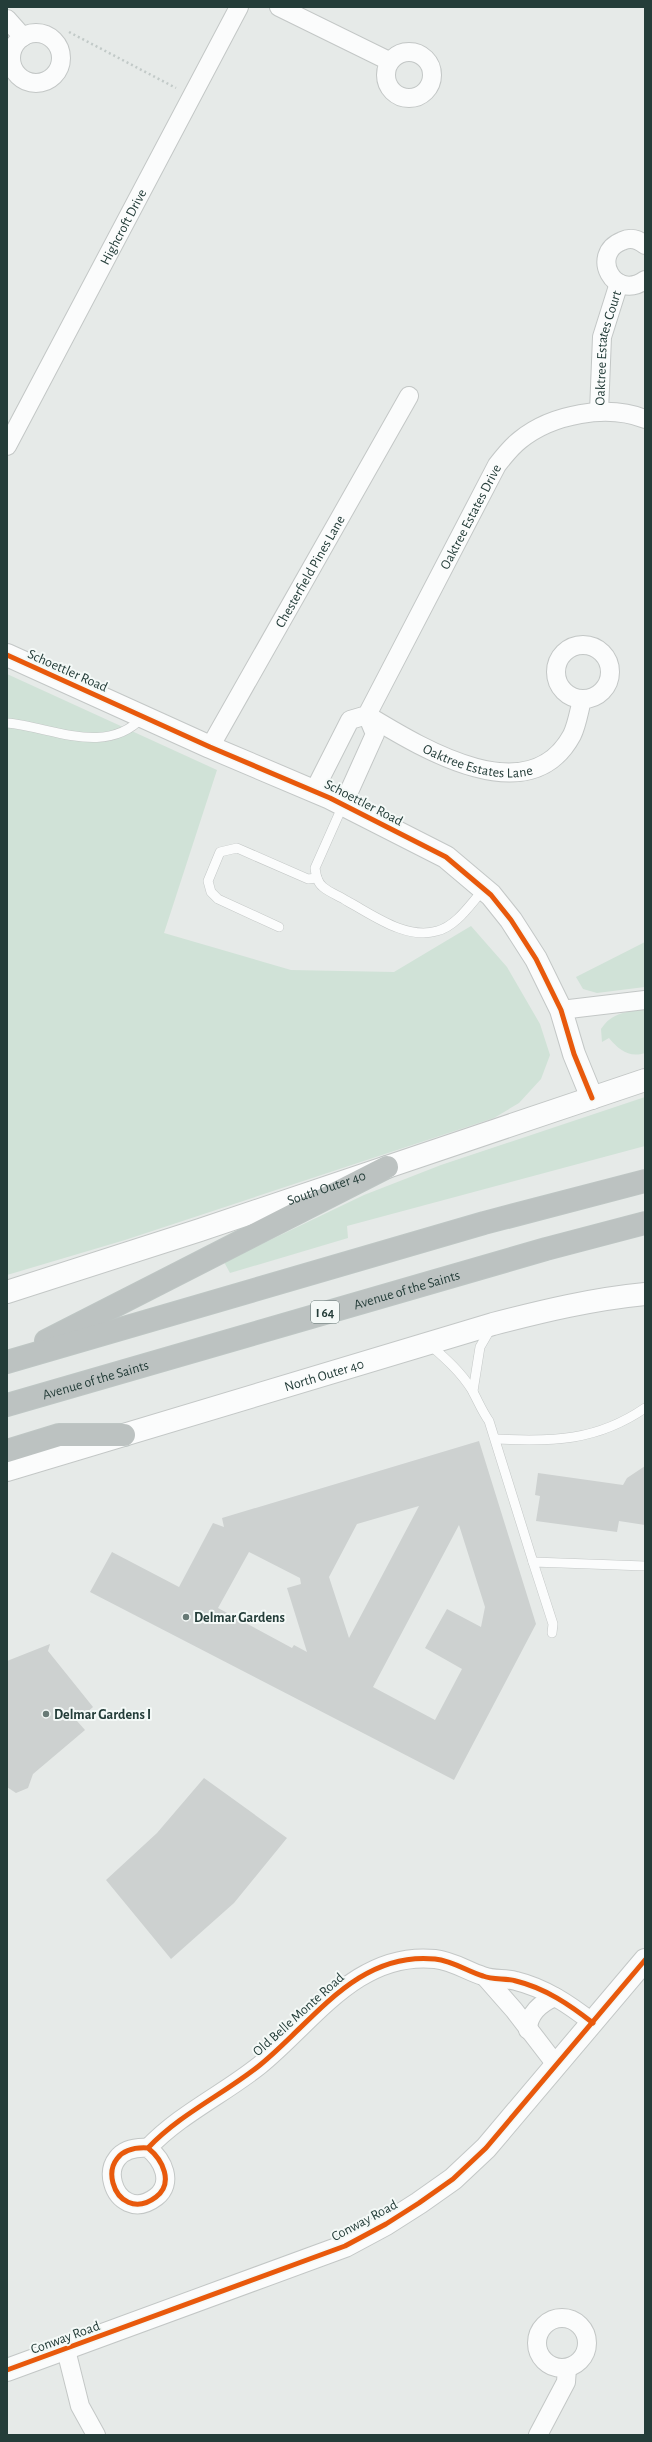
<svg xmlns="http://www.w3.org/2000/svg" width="652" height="2442" viewBox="0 0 652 2442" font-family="'Alegreya Sans',sans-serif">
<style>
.green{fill:#d0e2d7}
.building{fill:#cdd1d0;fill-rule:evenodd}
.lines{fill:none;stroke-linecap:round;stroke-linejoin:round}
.service-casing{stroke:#c3c7c6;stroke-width:10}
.minor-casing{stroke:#c3c7c6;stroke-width:20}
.tertiary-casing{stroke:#c3c7c6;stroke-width:24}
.motorway-casing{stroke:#bec6c4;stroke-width:24}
.path{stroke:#c2cac8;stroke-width:2.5;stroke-dasharray:2 3;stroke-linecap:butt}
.service{stroke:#fbfcfc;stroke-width:9}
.minor{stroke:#fbfcfc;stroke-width:18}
.tertiary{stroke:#fbfcfc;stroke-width:22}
.motorway{stroke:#bcc2c1;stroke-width:22}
.cycleway-casing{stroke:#f4f9f7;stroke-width:8}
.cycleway{stroke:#e8590c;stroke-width:5}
.poi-dot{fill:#687a76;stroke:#f4f9f7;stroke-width:1.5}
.labels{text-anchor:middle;stroke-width:4;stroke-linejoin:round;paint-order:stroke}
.shield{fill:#f4f9f7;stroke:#627572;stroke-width:1}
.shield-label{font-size:13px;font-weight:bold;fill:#243d39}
.street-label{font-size:14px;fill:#243d39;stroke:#f4f9f7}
.poi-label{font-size:14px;font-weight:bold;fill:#243d39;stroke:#f4f9f7;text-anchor:start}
</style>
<rect width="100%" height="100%" fill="#e6eae8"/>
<g class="green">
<path d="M7,674L217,770L164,933L291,970L394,972L471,926L507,967L540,1024L550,1055L541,1079L519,1103L494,1118L125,1240L7,1275Z"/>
<path d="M645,942V987L597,993L583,989L576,977Z"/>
<path d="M645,1009V1053C629,1058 619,1050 609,1038L602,1042L601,1029C612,1012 627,1012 645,1009Z"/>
<path d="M645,1097V1146L347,1226L348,1238L230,1273L224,1262L364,1195L441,1165Z"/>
</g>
<g class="building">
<path d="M479,1441L536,1624L454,1780L90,1592L112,1552L179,1587L213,1523L224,1527L222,1518ZM419,1506L349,1638L329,1577L357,1524ZM459,1525L485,1607L481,1627L447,1609L425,1648L462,1669L435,1720L373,1687ZM249,1552L300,1578L301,1584L287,1588L307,1652L294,1645L292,1648L218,1608Z"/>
<path d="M645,1466V1525L619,1521L617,1532L536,1521L540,1496L535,1495L538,1473L623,1485L627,1478Z"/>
<path d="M50,1644L48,1651L93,1707L77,1721L85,1730L33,1774L28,1788L16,1793L7,1787V1661Z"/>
<path d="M204,1778L287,1838L234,1903L171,1959L106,1880L157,1833Z"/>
</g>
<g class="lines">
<g class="service-casing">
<g id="service">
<path d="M7,723C53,727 105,757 143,717"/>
<path d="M343,805L315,868C316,875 317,882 323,887C330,893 340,896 347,901C373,915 406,940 437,931C457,926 471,903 484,889"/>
<path d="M279,927L218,899L211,892L208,881L220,852L237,848L308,879L317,878"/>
<path d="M429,1344C445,1358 461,1372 472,1390C478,1401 482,1411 489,1421L533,1562"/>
<path d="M473,1391L480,1347L491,1328"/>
<path d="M496,1439C552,1442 597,1441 645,1408"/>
<path d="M552,1633L553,1624L533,1562L645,1566"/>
</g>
</g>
<g class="minor-casing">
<g id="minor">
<path d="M279,7L389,61"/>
<path d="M7,19L23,37"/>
<circle cx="36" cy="58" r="25"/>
<circle cx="409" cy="75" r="23"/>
<path d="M645,245C638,239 630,237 622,241C589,254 614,302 645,280"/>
<path id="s1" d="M599,412L602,337L619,283"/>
<path id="s2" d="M7,446L239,7"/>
<circle cx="583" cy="672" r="27"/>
<path id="s3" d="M367,715C420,747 529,815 572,735C577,725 579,711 582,700"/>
<path id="s4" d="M210,747L409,396"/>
<path id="s5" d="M314,791L350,720L367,715L497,465C504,456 511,447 520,440C552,414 607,404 645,419"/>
<path d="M343,805L375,734L367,715"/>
<path d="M561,1010L645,1000"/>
<path d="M485,1977L514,2010L557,2066"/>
<path d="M528,2030C528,2014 541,2003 555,1997"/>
<path d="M148,2148C163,2160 174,2183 156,2197C114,2229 86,2144 148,2148C180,2114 224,2094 260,2065C313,2022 357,1951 435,1959C453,1961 467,1971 483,1976C493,1980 506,1978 516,1981C545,1988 570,2005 593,2023"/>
<circle cx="562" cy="2343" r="25"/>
<path d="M66,2350L80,2406L96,2435"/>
<path d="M538,2435L566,2382L567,2368"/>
</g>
</g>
<g class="tertiary-casing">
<g id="tertiary">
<path d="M7,655L210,747L330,798L446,857L491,895L511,920L536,959L561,1010L574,1054L592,1098"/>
<path id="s6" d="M7,1292L200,1230L645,1080"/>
<path id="s7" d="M7,1470L493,1324C543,1311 593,1299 645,1294"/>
<path d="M7,2370L345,2246L386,2224L419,2203L453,2179L486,2148L645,1960"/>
</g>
</g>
<g class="motorway-casing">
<g id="motorway">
<path d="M46,1341L387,1167"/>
<path d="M7,1362L484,1223L645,1181"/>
<path id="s8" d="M7,1405L546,1249L645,1223"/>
<path d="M7,1451L59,1435H124"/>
</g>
</g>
<path class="path" d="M69,32L176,88"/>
<use href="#service" class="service"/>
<use href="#minor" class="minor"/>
<use href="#tertiary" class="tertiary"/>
<use href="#motorway" class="motorway"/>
<g class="cycleway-casing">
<g id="cycleway">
<path d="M7,655L210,747L330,798L446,857L491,895L511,920L536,959L561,1010L574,1054L592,1098"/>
<path d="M148,2148C163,2160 174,2183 156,2197C114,2229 86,2144 148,2148C180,2114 224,2094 260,2065C313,2022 357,1951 435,1959C453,1961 467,1971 483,1976C493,1980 506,1978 516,1981C545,1988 570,2005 593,2023"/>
<path d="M7,2370L345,2246L386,2224L419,2203L453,2179L486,2148L645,1960"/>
</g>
</g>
<use href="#cycleway" class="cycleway"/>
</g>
<g class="poi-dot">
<circle cx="186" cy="1617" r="4"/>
<circle cx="46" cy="1714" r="4"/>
</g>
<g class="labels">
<rect class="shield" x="311" y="1301" width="28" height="22" rx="3"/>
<g class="shield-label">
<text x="325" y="1317">I 64</text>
</g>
<g class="street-label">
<text dy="5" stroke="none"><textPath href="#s2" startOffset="248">Highcroft Drive</textPath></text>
<text dy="5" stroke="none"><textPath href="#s1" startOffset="65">Oaktree Estates Court</textPath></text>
<text dy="5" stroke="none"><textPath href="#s5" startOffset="321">Oaktree Estates Drive</textPath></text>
<text dy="5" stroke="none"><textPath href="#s4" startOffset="202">Chesterfield Pines Lane</textPath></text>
<text transform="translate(68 670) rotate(24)" y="5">Schoettler Road</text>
<text dy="5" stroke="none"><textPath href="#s3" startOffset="122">Oaktree Estates Lane</textPath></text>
<text transform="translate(364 802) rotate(27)" y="5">Schoettler Road</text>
<text dy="5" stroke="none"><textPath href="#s6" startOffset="336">South Outer 40</textPath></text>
<text dy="5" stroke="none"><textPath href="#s8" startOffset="416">Avenue of the Saints</textPath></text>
<text dy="5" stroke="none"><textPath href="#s7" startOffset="331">North Outer 40</textPath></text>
<text dy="5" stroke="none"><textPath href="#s8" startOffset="92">Avenue of the Saints</textPath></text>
<text transform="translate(298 2014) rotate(-42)" y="5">Old Belle Monte Road</text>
<text transform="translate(364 2220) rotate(-28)" y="5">Conway Road</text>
<text transform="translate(65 2337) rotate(-20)" y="5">Conway Road</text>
</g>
<g class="poi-label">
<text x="194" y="1622">Delmar Gardens</text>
<text x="54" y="1719">Delmar Gardens I</text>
</g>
</g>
<rect width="652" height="2442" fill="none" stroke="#243d39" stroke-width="16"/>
</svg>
